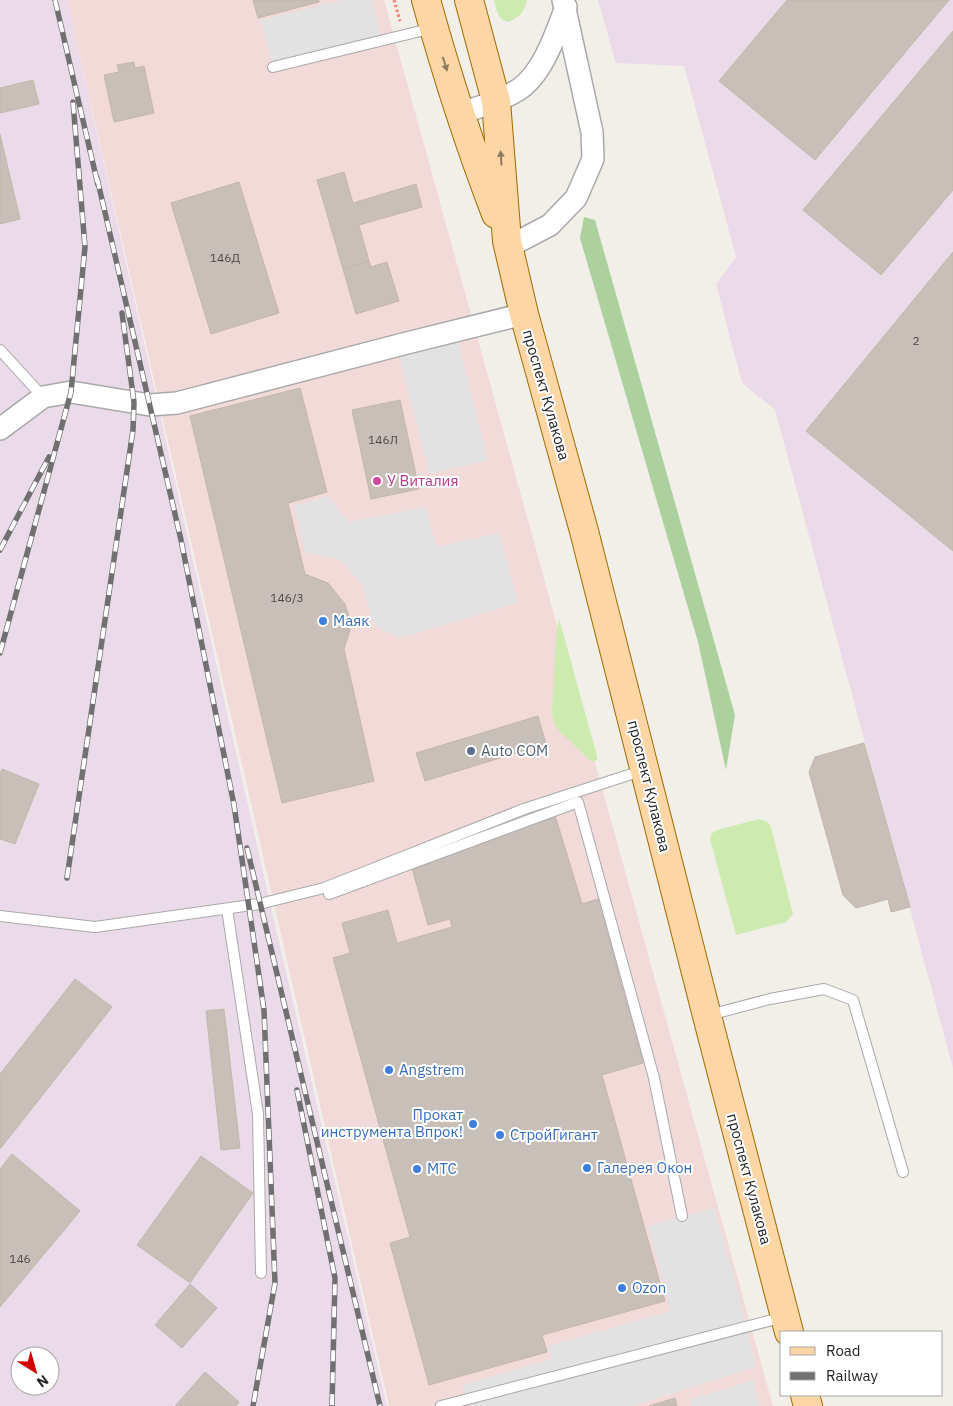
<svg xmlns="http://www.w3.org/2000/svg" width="953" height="1406" viewBox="0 0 953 1406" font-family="'IBM Plex Sans',sans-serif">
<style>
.commercial{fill:#f2dad9}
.industrial{fill:#ebdbe8;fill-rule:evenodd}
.grass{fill:#cdebb0}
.forest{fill:#add19e}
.parking{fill:#e2e2e2}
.building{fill:#c7bfb8;stroke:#c4b6ab}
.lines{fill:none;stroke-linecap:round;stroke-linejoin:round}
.lane-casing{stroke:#a9a9a9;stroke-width:12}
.street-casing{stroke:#a9a9a9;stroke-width:24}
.primary-casing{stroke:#a06b00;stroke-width:30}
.path{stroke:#fa8072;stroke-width:3;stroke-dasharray:2.5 2.5;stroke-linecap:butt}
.lane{stroke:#fff;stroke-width:10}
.street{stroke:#fff;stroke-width:21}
.primary{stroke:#fcd6a4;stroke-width:28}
.rail-casing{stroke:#707070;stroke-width:5.5}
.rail{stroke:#fff;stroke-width:4;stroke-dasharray:11;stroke-linecap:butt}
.oneway{fill:#8f7c63}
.hotel-dot{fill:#d1479c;stroke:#fff;stroke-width:2}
.shop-dot{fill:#3f7fe0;stroke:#fff;stroke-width:2}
.service-dot{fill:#5c6f8a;stroke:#fff;stroke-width:2}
.labels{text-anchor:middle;stroke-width:4;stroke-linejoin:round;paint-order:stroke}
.number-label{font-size:12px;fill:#4b4948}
.street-label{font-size:15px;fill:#222;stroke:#fff}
.hotel-label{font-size:15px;fill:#b23c85;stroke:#fff;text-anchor:start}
.shop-label{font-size:15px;fill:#366cbe;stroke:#fff;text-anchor:start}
.service-label{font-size:15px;fill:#4e5e75;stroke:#fff;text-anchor:start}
</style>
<rect width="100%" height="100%" fill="#f2efe9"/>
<path class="commercial" d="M67,0H384L773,1406H389Z"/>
<g class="industrial">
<path d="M0,0H67L265,881L387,1406H0ZM20,1356H50V1386H20Z"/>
<path d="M598,0H953V1068L775,410L742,383L716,284L736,257L684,66L616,63Z"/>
</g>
<g class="grass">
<path d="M494,0H527C524,12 520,17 508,22C497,19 497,10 494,0Z"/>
<path d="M559,618L597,756V760L592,762L559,731L554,723L552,712L556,637Z"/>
<path d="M759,819L768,822L771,827L793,914L786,922L736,935L710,839L711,834L717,830Z"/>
</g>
<path class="forest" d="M584,217L595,220L735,715L726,770L698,642L580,238Z"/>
<g class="parking">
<path d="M343,0H372L382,40L273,67L261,20Z"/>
<path d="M458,342L488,460L430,474L399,356Z"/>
<path d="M328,496L349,522L426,507L436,547L499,533L518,603L400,638L373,625L363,585L340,560L305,552L294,506Z"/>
<path d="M714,1208L733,1271L756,1367L633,1406H469L463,1385L552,1359L548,1346L671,1311L648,1226Z"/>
<path d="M753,1380L760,1406H691L689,1400Z"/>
</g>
<g class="building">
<path d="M253,0H319V2L258,18Z"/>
<path d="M787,0H949L815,160L719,81Z"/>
<path d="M953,31V190L881,275L803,210Z"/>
<path d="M134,62L135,68L144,66L154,113L114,122L104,75L119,72L117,65Z"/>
<path d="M33,80L39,104L0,113V88Z"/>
<path d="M0,134L20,219L0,224Z"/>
<path d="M344,172L353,203L416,184L422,207L359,225L369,261L343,269L317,180Z"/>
<path d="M239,182L279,313L211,334L171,203Z"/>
<path d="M953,252V551L806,431Z"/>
<path d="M369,261L371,267L387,262L399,301L356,314L343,269Z"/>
<path d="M300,388L327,492L288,503L305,574L328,583L345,604L349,617L350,630L344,649L374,781L282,803L190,416Z"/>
<path d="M400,400L419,489L371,499L352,410Z"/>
<path d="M538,716L546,744L425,781L416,753Z"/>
<path d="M864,743L910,907L891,912L888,899L856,908L843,895L809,772L815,757Z"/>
<path d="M2,769L39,784L15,844L0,839V773Z"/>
<path d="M555,815L582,904L598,899L643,1063L602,1075L665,1301L542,1335L547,1352L429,1385L390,1243L410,1237L333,958L350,953L342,923L388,910L397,943L452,927L450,919L428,925L412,868Z"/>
<path d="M75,979L112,1007L0,1149V1074Z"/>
<path d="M224,1009L240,1148L221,1150L206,1011Z"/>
<path d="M12,1154L80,1211L0,1307V1169Z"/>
<path d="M201,1156L253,1193L190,1283L137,1245Z"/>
<path d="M190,1284L217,1308L182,1348L155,1325Z"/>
<path d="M205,1372L239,1402L236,1406H175Z"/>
<path d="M675,1398L677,1406H649Z"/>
</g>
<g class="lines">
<g class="lane-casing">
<g id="lane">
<path d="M273,67L433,28"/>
<path d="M0,350L43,397"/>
<path d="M329,894L578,802L654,1078L682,1216"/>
<path d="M227,909L258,1114L261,1273"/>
<path d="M0,916L95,927L259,904L324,888L524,809L644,770"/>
<path d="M709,1015L770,999L824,989L853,1000L903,1172"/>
<path d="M441,1406L784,1317"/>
</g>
</g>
<g class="street-casing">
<g id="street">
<path d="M460,113C480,107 500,101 518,90C543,74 556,33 566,7"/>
<path d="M508,247L550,225L576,198L593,159L592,132L563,0"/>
<path d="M0,429L43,397L71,392L150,405L177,403L407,343L524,314"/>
</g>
</g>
<g class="primary-casing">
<g id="primary">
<path d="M426,0C446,72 469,144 496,214"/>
<path d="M469,0L496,101L507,241L524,314L584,531L707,1016L789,1332"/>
<path d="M805,1395L808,1406"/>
</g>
</g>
<path class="path" d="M394,0L400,21"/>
<use href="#lane" class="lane"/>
<use href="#street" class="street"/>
<use href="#primary" class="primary"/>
<g class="rail-casing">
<g id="rail">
<path d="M55,0L98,185"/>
<path d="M97,178L181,540L234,805L264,1010L275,1283L253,1406"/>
<path d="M0,550L49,457"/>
<path d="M0,653L71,392L85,247L73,102"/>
<path d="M247,848L380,1406"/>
<path d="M67,878L133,430L134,402L122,313"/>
<path d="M297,1090L335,1278L332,1406"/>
</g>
</g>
<use href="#rail" class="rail"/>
</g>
<defs><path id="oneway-solid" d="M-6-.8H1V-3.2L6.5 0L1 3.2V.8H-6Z" transform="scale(1.25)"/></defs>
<g class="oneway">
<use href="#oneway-solid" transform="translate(445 64) rotate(73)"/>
<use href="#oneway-solid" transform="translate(501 158) rotate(-94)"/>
</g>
<circle class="hotel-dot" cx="377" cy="481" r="5"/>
<g class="shop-dot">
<circle cx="323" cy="621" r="5"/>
<circle cx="389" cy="1070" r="5"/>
<circle cx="473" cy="1124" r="5"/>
<circle cx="500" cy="1135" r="5"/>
<circle cx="587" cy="1168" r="5"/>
<circle cx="417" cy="1169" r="5"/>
<circle cx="622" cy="1288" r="5"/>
</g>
<circle class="service-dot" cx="471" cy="751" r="5"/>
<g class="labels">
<g class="number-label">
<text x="225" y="262">146Д</text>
<text x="916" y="345">2</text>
<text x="383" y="444">146Л</text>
<text x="287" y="602">146/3</text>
<text x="20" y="1263">146</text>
</g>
<g class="street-label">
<text transform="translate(546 395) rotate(74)" y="5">проспект Кулакова</text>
<text transform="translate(649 786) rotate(76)" y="5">проспект Кулакова</text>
<text transform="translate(749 1179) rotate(75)" y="5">проспект Кулакова</text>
</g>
<g class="hotel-label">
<text x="387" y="486">У Виталия</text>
</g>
<g class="shop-label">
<text x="333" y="626">Маяк</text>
<text x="399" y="1075">Angstrem</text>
<text x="463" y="1120" text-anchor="end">Прокат<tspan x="463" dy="17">инструмента Впрок!</tspan></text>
<text x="510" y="1140">СтройГигант</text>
<text x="597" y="1173">Галерея Окон</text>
<text x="427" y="1174">МТС</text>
<text x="632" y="1293">Ozon</text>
</g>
<g class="service-label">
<text x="481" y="756">Auto COM</text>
</g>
</g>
<rect x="780" y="1331" width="162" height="65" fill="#ffffff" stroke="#a7a7a7"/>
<rect x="790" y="1347" width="25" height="8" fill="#fcd6a4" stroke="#a7a7a7"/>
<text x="826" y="1356" font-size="15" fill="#222222">Road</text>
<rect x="790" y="1372" width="25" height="8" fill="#707070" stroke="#a7a7a7"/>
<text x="826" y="1381" font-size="15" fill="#222222">Railway</text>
<g transform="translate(35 1371) rotate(143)"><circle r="24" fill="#ffffff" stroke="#a7a7a7"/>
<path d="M0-4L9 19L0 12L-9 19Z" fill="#d40000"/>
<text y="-8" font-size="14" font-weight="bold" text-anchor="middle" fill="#222222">N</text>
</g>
</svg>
